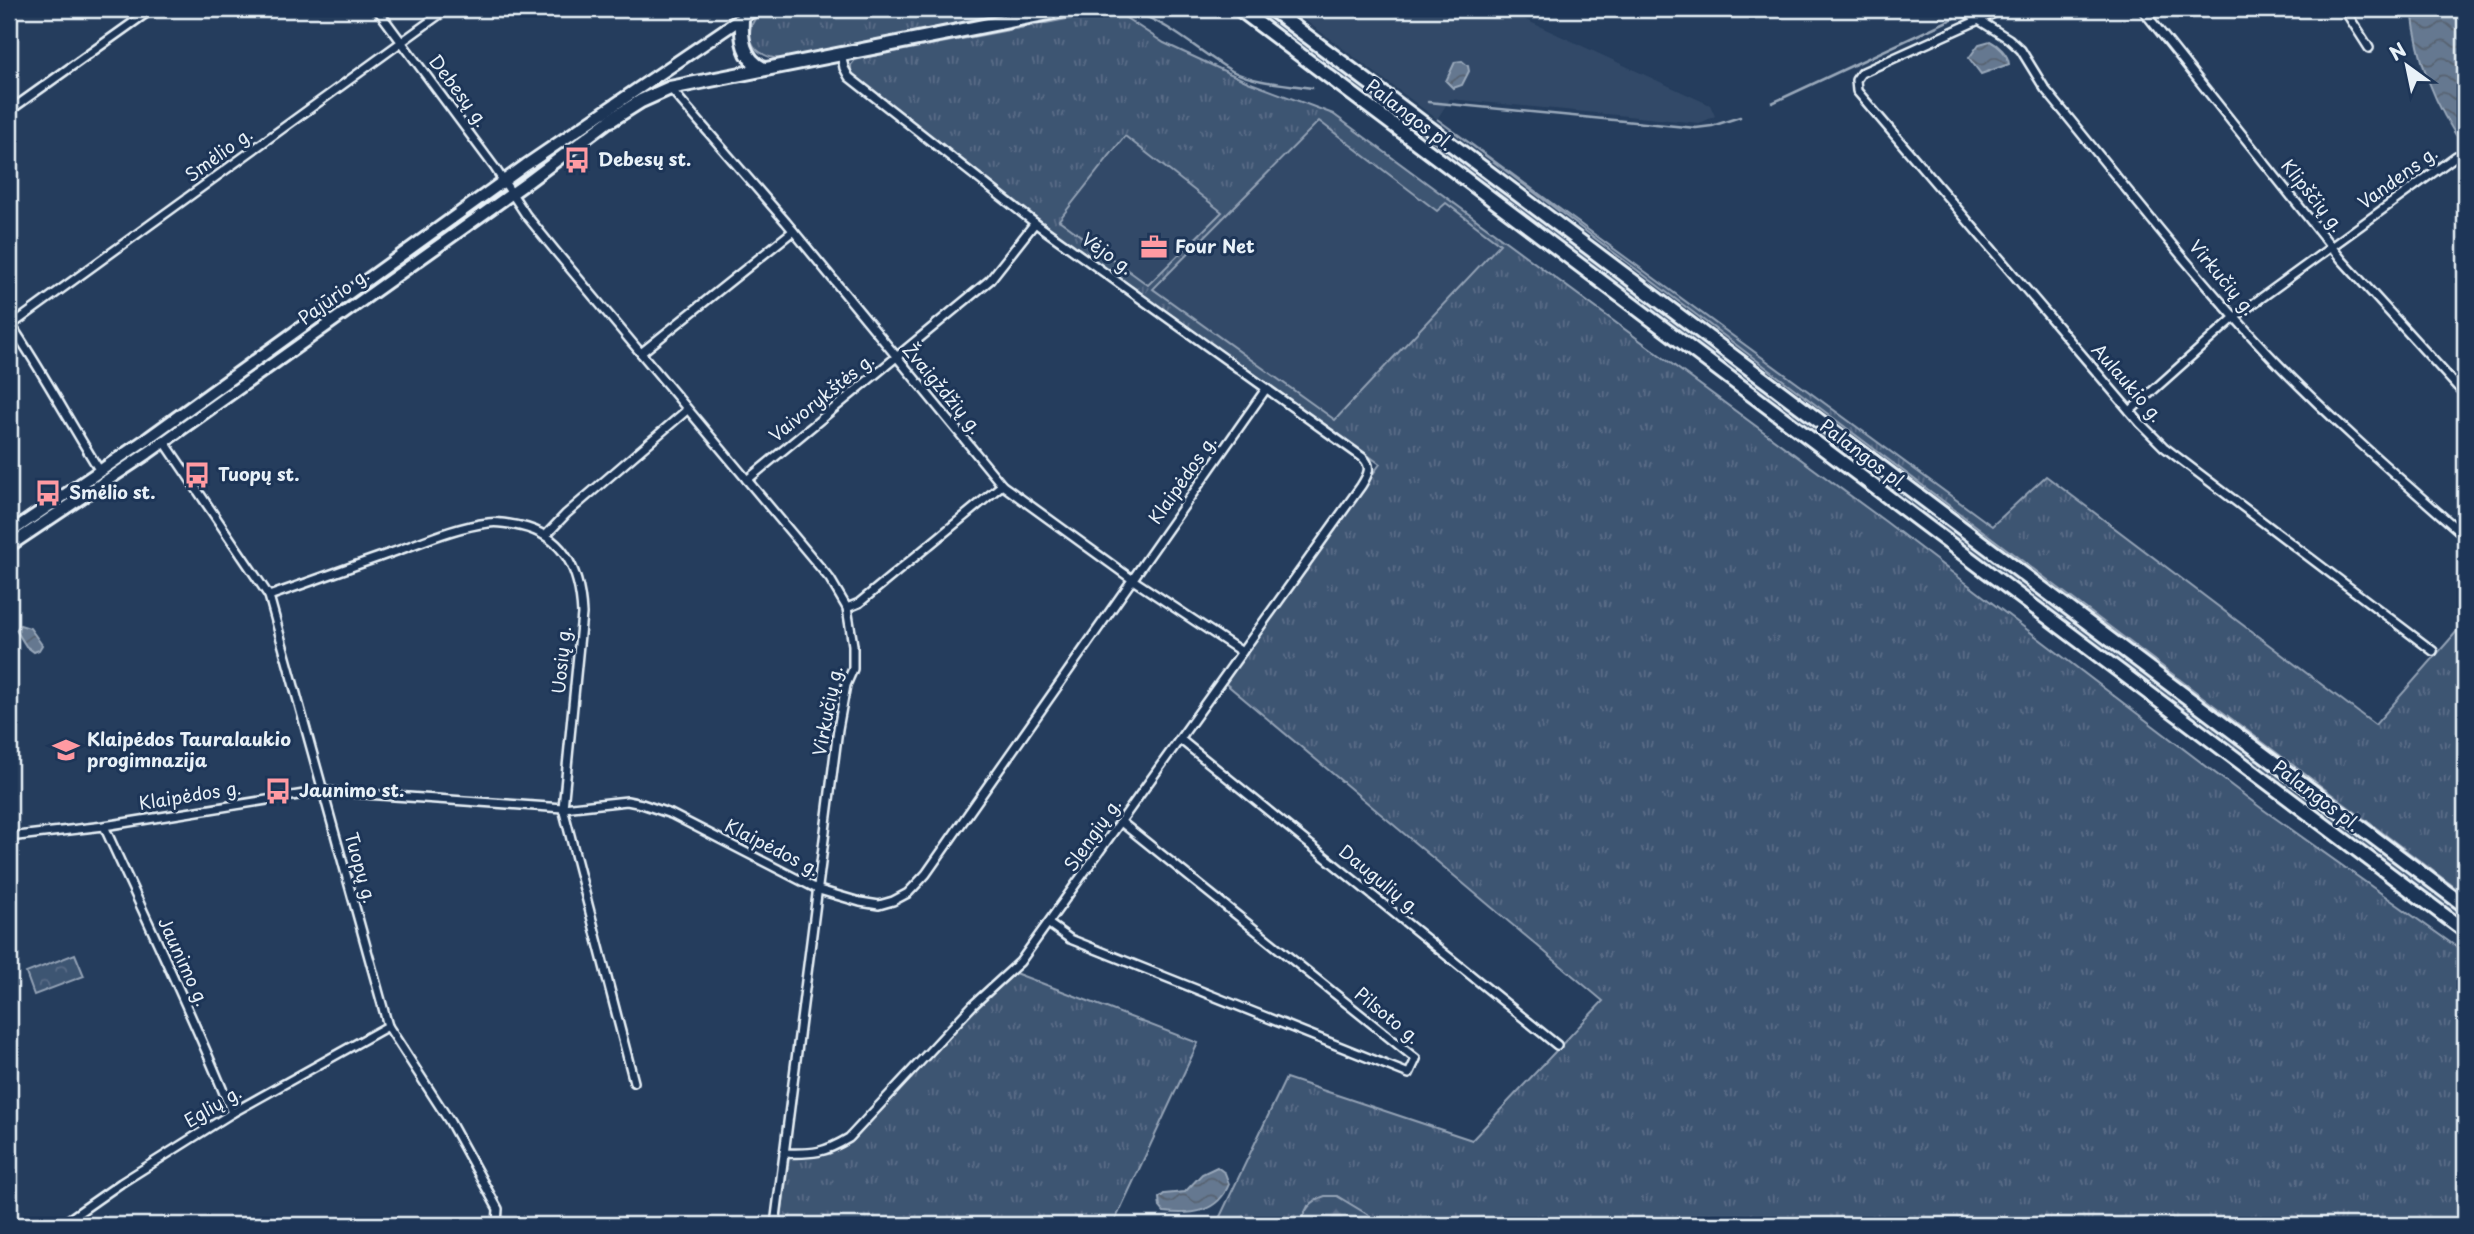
<svg xmlns="http://www.w3.org/2000/svg" width="2474" height="1234" viewBox="0 0 2474 1234" font-family="'Playpen Sans',sans-serif">
<style>
.built{fill:#334a68}
.grass{fill:url(#grass-tufts);stroke:#93a2b5;stroke-width:2;fill-rule:evenodd}
.forest{fill:url(#forest-firs);stroke:#93a2b5;stroke-width:2}
.park{fill:url(#park-crowns);stroke:#93a2b5;stroke-width:2}
.water{fill:url(#water-waves);stroke:#99a8ba;stroke-width:2}
.lines{fill:none;stroke-linecap:round;stroke-linejoin:round}
.stream{stroke:#99a8ba;stroke-width:2.5}
.minor-casing{stroke:#e8f1f8;stroke-width:12}
.secondary-casing{stroke:#e8f1f8;stroke-width:16}
.trunk-casing{stroke:#e8f1f8;stroke-width:18}
.minor{stroke:#1d3557;stroke-width:7}
.secondary{stroke:#1d3557;stroke-width:10}
.trunk{stroke:#1d3557;stroke-width:12}
.labels{text-anchor:middle;stroke-width:6;stroke-linejoin:round;paint-order:stroke}
.street-label{font-size:18px;fill:#e8f1f8;stroke:#1d3557}
.poi-label{font-size:18px;font-weight:bold;fill:#e8f1f8;stroke:#1d3557;text-anchor:start}
</style>
<defs>
<pattern id="grass-tufts" width="24" height="20" patternUnits="userSpaceOnUse" patternTransform="scale(1.75)"><rect width="24" height="20" fill="#3e5472"/><path d="M3 7l-1-3M5 7V3M7 7l1-3M15 17l-1-3M17 17v-4M19 17l1-3" fill="none" stroke="#5a6d87"/></pattern>
<pattern id="forest-firs" width="22" height="20" patternUnits="userSpaceOnUse" patternTransform="scale(1.75)"><rect width="22" height="20" fill="#3e5472"/><path d="M5 1l3.5 6h-7zM16 11l3.5 6h-7z" fill="#5a6d87"/></pattern>
<pattern id="park-crowns" width="20" height="18" patternUnits="userSpaceOnUse" patternTransform="scale(1.75)"><rect width="20" height="18" fill="#3e5472"/><path d="M2 6a3 3 0 1 1 6 0M12 15a3 3 0 1 1 6 0" fill="none" stroke="#5a6d87"/></pattern>
<pattern id="water-waves" width="16" height="10" patternUnits="userSpaceOnUse" patternTransform="scale(1.75)"><rect width="16" height="10" fill="#657890"/><path d="M0 5q4-4 8 0t8 0" fill="none" stroke="#576270"/></pattern>
</defs>
<rect width="100%" height="100%" fill="#253d5d"/>
<filter id="ink" filterUnits="userSpaceOnUse"><feTurbulence type="fractalNoise" baseFrequency=".0143" numOctaves="2"/><feDisplacementMap in="SourceGraphic" scale="14" xChannelSelector="R" yChannelSelector="G"/><feConvolveMatrix kernelMatrix="1 2 1 2 8 2 1 2 1" color-interpolation-filters="sRGB"/></filter>
<g filter="url(#ink)">
<g class="built">
<path d="M1290,9H1502L1710,105L1715,116L1700,123L1450,99L1437,119Z"/>
<path d="M1319,121L1436,211L1446,202L1500,244L1335,420L1153,288Z"/>
<path d="M1125,136L1222,212L1148,285L1059,220Z"/>
</g>
<g class="grass">
<path d="M765,9H1034L779,59C747,55 740,27 765,9Z"/>
<path d="M1251,9H1261L2465,915V925Z"/>
<path d="M1114,10L1164,43L1248,82L1333,114L1886,522L2261,808L2465,953V1225H1385L1308,1206L1299,1225H1216L1286,1078L1472,1140L1603,1001L1225,683L1380,464L1054,231L851,73V65L855,60L863,58ZM1319,121L1437,211L1446,203L1500,244L1335,420L1153,289ZM1125,136L1222,212L1148,285L1059,220Z"/>
<path d="M1437,119L1992,526L2046,476L2375,725L2465,622V895Z"/>
<path d="M1015,973L1198,1043L1113,1225H780L789,1158L829,1154L854,1140L952,1032Z"/>
</g>
<path class="forest" d="M1325,1196H1337L1385,1225H1299C1305,1211 1309,1201 1325,1196Z"/>
<path class="park" d="M75,954L84,976L34,995L26,973Z"/>
<g class="water">
<path d="M2412,9H2465V148C2435,107 2417,60 2412,9Z"/>
<path d="M1990,41C1998,45 2008,54 2009,64L1981,74L1969,58L1979,44Z"/>
<path d="M1462,61L1468,66L1469,71L1462,85L1453,88L1446,81L1455,62Z"/>
<path d="M20,625L30,628L42,645L39,650L34,652L26,646L16,630Z"/>
<path d="M1217,1167L1225,1173L1229,1184C1218,1213 1191,1215 1164,1212L1160,1207L1159,1198L1164,1194L1185,1192L1202,1174Z"/>
</g>
<g class="lines">
<g class="stream">
<path d="M1135,12C1174,26 1197,51 1232,71C1255,83 1287,84 1312,88"/>
<path d="M1428,102L1696,128L1712,126L1740,117"/>
<path d="M1772,103L1954,18"/>
</g>
<g class="minor-casing">
<g id="minor">
<path d="M377,9L495,168L526,215L557,253L830,579L847,608L853,645V669L846,685L838,729L775,1225"/>
<path d="M1961,9L2009,39L2021,50L2045,89C2120,180 2193,275 2274,360C2335,423 2400,479 2465,536"/>
<path d="M2003,9L1861,73L1856,80L1857,91L2140,423L2164,447L2433,651"/>
<path d="M2142,9L2342,260L2465,395"/>
<path d="M2344,9L2369,48"/>
<path d="M670,88L786,222L1002,485L1133,580L1242,652"/>
<path d="M9,111L152,9"/>
<path d="M11,325C43,372 70,423 100,471"/>
<path d="M9,327L447,9"/>
<path d="M641,353L793,231"/>
<path d="M2130,411L2235,317L2456,156"/>
<path d="M164,441L269,596L388,1026L450,1122L498,1209L497,1225"/>
<path d="M747,480L990,280L1035,223"/>
<path d="M546,535L566,514L687,410"/>
<path d="M269,596C310,582 350,567 391,553C422,542 455,527 488,523C498,521 510,524 520,526C565,536 580,571 582,614L563,808L634,1082"/>
<path d="M847,608L859,603L1002,485"/>
<path d="M1181,740L1557,1045"/>
<path d="M104,826C147,921 193,1015 232,1113"/>
<path d="M9,837L104,826L323,791L563,808L627,801L642,804L671,814L819,890L860,902L879,905L893,901L908,893L926,874L1266,389"/>
<path d="M1049,924L1070,939L1409,1074L1416,1059L1121,822"/>
<path d="M784,1153C814,1154 824,1153 849,1138L973,1005L1020,962L1361,486C1368,475 1373,466 1362,457L1035,223L849,77L844,68L841,52"/>
<path d="M61,1225L121,1183L232,1113L388,1026"/>
</g>
</g>
<g class="secondary-casing">
<g id="secondary">
<path d="M9,533L148,438L526,165L755,9"/>
<path d="M9,546L148,453L528,182L617,115"/>
</g>
</g>
<g class="trunk-casing">
<g id="trunk">
<path d="M1239,9L2465,931"/>
<path d="M1271,9L2465,906"/>
<path d="M742,19C741,39 743,58 762,68"/>
<path d="M611,120L641,101L670,88L1069,9"/>
</g>
</g>
<use href="#minor" class="minor"/>
<use href="#secondary" class="secondary"/>
<use href="#trunk" class="trunk"/>
</g>
</g>
<defs>
<g id="bus-bare" transform="scale(2.1)"><path d="M-5-6H5V4H4V6H2V4H-2V6H-4V4H-5ZM-3.5-4V0h7V-4ZM-3.5 1.2v1.5H-2V1.2ZM2 1.2v1.5H3.5V1.2Z" fill="#ff9aa2" stroke="#1d3557" stroke-width="2.5" paint-order="stroke"/></g>
<g id="office-bare" transform="scale(2.1)"><path d="M-6-3h4V-5.5h4V-3h4V5H-6ZM-1-4.5V-3h2v-1.5ZM-6 0V1H6V0Z" fill="#ff9aa2" stroke="#1d3557" stroke-width="2.5" paint-order="stroke"/></g>
<g id="school-bare" transform="scale(2.1)"><path d="M0-5L7-2L0 1L-7-2ZM-4 1L0 2.5L4 1V4Q0 6-4 4Z" fill="#ff9aa2" stroke="#1d3557" stroke-width="2.5" paint-order="stroke"/></g>
</defs>
<g fill-rule="evenodd">
<use href="#bus-bare" x="577" y="160"/>
<use href="#office-bare" x="1154" y="247"/>
<use href="#bus-bare" x="197" y="475"/>
<use href="#bus-bare" x="48" y="493"/>
<use href="#school-bare" x="66" y="750"/>
<use href="#bus-bare" x="278" y="791"/>
</g>
<g class="labels">
<g class="street-label">
<text transform="translate(458 91) rotate(53)" y="6">Debesų g.</text>
<text transform="translate(1409 115) rotate(37)" y="6">Palangos pl.</text>
<text transform="translate(219 155) rotate(-36)" y="6">Smėlio g.</text>
<text transform="translate(2398 178) rotate(-36)" y="6">Vandens g.</text>
<text transform="translate(2312 196) rotate(51)" y="6">Klipščių g.</text>
<text transform="translate(1107 254) rotate(35)" y="6">Vėjo g.</text>
<text transform="translate(2222 278) rotate(50)" y="6">Virkučių g.</text>
<text transform="translate(334 297) rotate(-36)" y="6">Pajūrio g.</text>
<text transform="translate(2127 383) rotate(49)" y="6">Aulaukio g.</text>
<text transform="translate(942 389) rotate(50)" y="6">Žvaigždžių g.</text>
<text transform="translate(822 398) rotate(-39)" y="6">Vaivorykštės g.</text>
<text transform="translate(1863 455) rotate(37)" y="6">Palangos pl.</text>
<text transform="translate(1183 480) rotate(-55)" y="6">Klaipėdos g.</text>
<text transform="translate(562 660) rotate(-85)" y="6">Uosių g.</text>
<text transform="translate(828 711) rotate(-79)" y="6">Virkučių g.</text>
<text transform="translate(190 796) rotate(-9)" y="6">Klaipėdos g.</text>
<text transform="translate(2316 796) rotate(37)" y="6">Palangos pl.</text>
<text transform="translate(1093 835) rotate(-55)" y="6">Slengių g.</text>
<text transform="translate(772 848) rotate(27)" y="6">Klaipėdos g.</text>
<text transform="translate(360 868) rotate(74)" y="6">Tuopų g.</text>
<text transform="translate(1379 880) rotate(39)" y="6">Daugulių g.</text>
<text transform="translate(183 962) rotate(65)" y="6">Jaunimo g.</text>
<text transform="translate(1387 1016) rotate(39)" y="6">Pilsoto g.</text>
<text transform="translate(213 1107) rotate(-31)" y="6">Eglių g.</text>
</g>
<g class="poi-label">
<text x="598" y="166">Debesų st.</text>
<text x="1175" y="253">Four Net</text>
<text x="218" y="481">Tuopų st.</text>
<text x="69" y="499">Smėlio st.</text>
<text x="87" y="746">Klaipėdos Tauralaukio<tspan x="87" dy="21">progimnazija</tspan></text>
<text x="299" y="797">Jaunimo st.</text>
</g>
</g>
<rect width="2474" height="1234" fill="none" stroke="#1d3557" stroke-width="35"/>
<rect x="18" y="18" width="2439" height="1199" fill="none" stroke="#e8f1f8" stroke-width="2.5" filter="url(#ink)"/>
<g transform="translate(2407 66) rotate(327)" stroke="#1d3557" stroke-width="5" paint-order="stroke">
<path d="M0-5L12 26L0 18L-12 26Z" fill="#e8f1f8"/>
<text y="-10" font-size="19" font-weight="bold" text-anchor="middle" fill="#e8f1f8">N</text>
</g>
</svg>
